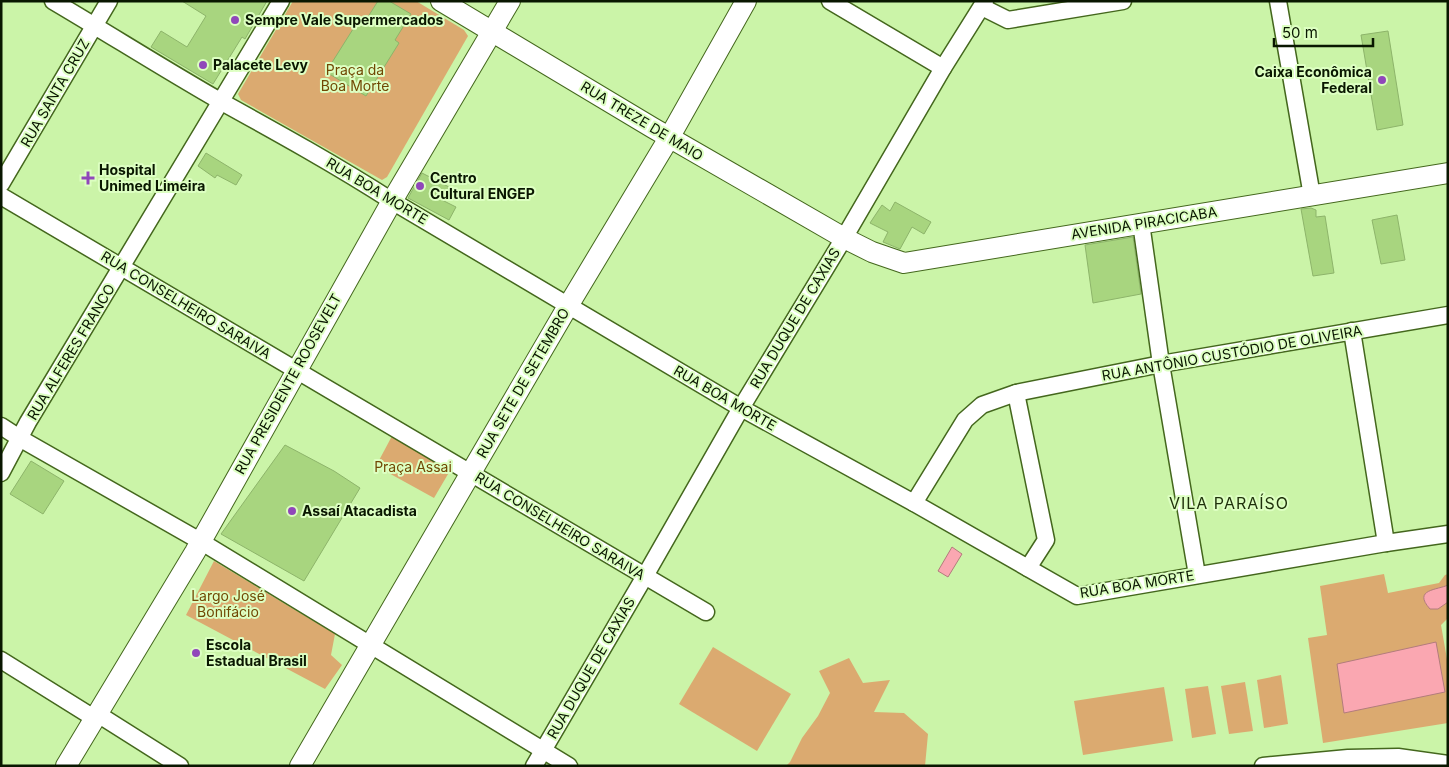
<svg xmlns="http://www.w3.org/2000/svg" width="1449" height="767" viewBox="0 0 1449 767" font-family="Inter,sans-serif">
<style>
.green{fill:#dbaa70}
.water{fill:#faa7b1;stroke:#b27c7c}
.building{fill:#a8d57f;stroke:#8db46a}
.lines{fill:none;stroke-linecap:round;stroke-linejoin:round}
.minor-casing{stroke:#44671d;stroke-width:19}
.major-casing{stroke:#44671d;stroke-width:22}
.minor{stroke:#fff;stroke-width:16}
.major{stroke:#fff;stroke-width:20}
.poi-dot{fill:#9047ba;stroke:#ddffc2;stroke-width:2}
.labels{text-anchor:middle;stroke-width:4;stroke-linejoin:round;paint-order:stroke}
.poi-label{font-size:14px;font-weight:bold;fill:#091700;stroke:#ddffc2;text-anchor:start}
.park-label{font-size:14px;fill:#714804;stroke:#ddffc2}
.street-label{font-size:14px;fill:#091700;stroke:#ddffc2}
.quarter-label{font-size:16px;letter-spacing:1px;fill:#1e300a;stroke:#ddffc2}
</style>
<rect width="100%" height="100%" fill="#cbf4a8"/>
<g class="green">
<path d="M293,1H416L464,30L468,36L387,177L382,180L241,100L238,94Z"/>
<path d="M392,436L451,469L434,498L376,466Z"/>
<path d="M214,561L335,634L331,655L342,665L325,689L186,615Z"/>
<path d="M1384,574L1388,593L1439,583L1445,575L1448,574V618L1441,625L1448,665V723L1323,743L1308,638L1327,635L1320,586Z"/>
<path d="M713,647L791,694L757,751L679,704Z"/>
<path d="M849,658L863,683L890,680L874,712L904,713L928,734L925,766H786L790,762L802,738L818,716L830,693L819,671Z"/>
<path d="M1281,675L1288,724L1264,728L1257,680Z"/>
<path d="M1245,682L1253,731L1229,734L1221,686Z"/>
<path d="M1208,686L1216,734L1192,738L1185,689Z"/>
<path d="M1164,687L1173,741L1083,755L1074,701Z"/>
</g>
<g class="water">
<path d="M952,547L962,554L948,577L938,571Z"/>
<path d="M1448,585V602L1438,609H1430C1412,589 1438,590 1448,585Z"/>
<path d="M1436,642L1445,692L1344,713L1337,664Z"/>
</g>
<g class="building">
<path d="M182,1H267L245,39L242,37L213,84L151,47L161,31L187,47L206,16Z"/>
<path d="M378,1H389L411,14L395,40L399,43L366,96L326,72L360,18L366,20Z"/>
<path d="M1388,31L1403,125L1377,130L1361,35Z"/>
<path d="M206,153L242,175L236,185L217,175L215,178L198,166Z"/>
<path d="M422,173L449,187L442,200L456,207L449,220L408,198Z"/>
<path d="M895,202L931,222L924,234L912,227L900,249L883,242L888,232L870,223L882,205L890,211Z"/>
<path d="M1311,208L1316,210V217L1325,216L1334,273L1313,276L1301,209Z"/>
<path d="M1397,215L1405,260L1381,264L1372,220Z"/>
<path d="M1133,237L1141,294L1093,303L1085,245Z"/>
<path d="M285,445L334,471L360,488L304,581L221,534Z"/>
<path d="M31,461L64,481L43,514L10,494Z"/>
</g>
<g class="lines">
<g class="minor-casing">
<g id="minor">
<path d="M53,1C109,34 164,69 220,101C278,133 336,165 392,201L741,408L914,503L1077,596L1386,543L1448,534"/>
<path d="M830,1L943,68"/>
<path d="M1278,1L1312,196"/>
<path d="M982,7L1008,20L1123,1"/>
<path d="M1,184L109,1"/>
<path d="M1,196L706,612"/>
<path d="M1141,223L1161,364L1197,575"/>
<path d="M1352,331L1386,543"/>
<path d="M1016,393L1046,540L1028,568"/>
<path d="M1,426L21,439L200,541L569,766"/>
<path d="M1,473L28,422L281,1"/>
<path d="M914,503L965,420L982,405L1016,393L1161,364L1448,315"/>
<path d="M1,660L94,718H104L180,766"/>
<path d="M534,766L645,576L741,408L844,238L943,68L985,1"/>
<path d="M1263,766L1348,758L1398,757L1448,764"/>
</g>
</g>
<g class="major-casing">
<g id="major">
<path d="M441,1L653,128L844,238L872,252L904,263L1448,173"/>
<path d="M66,766L195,552L392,201L510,1"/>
<path d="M300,766L568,306L669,138L746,1"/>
</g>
</g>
<use href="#minor" class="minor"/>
<use href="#major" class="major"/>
</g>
<g class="poi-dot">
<circle cx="235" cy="20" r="5"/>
<circle cx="203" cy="65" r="5"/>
<circle cx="1382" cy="80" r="5"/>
<path d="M85.5 170.5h5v5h5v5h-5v5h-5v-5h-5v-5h5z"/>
<circle cx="420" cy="186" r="5"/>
<circle cx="292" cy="511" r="5"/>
<circle cx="196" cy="653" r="5"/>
</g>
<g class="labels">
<g class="poi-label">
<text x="245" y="25">Sempre Vale Supermercados</text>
<text x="213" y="70">Palacete Levy</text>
<text x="1372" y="77" text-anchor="end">Caixa Econômica<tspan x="1372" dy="16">Federal</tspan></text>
<text x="99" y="175">Hospital<tspan x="99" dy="16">Unimed Limeira</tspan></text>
<text x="430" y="183">Centro<tspan x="430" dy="16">Cultural ENGEP</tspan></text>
<text x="302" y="516">Assaí Atacadista</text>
<text x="206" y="650">Escola<tspan x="206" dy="16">Estadual Brasil</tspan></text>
</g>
<g class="park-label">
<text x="355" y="75">Praça da<tspan x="355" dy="16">Boa Morte</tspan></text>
<text x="413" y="472">Praça Assai</text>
<text x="228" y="601">Largo José<tspan x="228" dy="16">Bonifácio</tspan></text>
</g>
<g class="street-label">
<text transform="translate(55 93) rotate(-60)" y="5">RUA SANTA CRUZ</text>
<text transform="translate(642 121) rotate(31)" y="5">RUA TREZE DE MAIO</text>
<text transform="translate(377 191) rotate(31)" y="5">RUA BOA MORTE</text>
<text transform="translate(1144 223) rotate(-9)" y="5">AVENIDA PIRACICABA</text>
<text transform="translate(186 305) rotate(31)" y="5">RUA CONSELHEIRO SARAIVA</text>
<text transform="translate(795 318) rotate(-59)" y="5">RUA DUQUE DE CAXIAS</text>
<text transform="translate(71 352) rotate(-59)" y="5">RUA ALFERES FRANCO</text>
<text transform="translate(1232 353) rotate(-10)" y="5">RUA ANTÔNIO CUSTÓDIO DE OLIVEIRA</text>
<text transform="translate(523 383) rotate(-60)" y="5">RUA SETE DE SETEMBRO</text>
<text transform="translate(288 384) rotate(-61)" y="5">RUA PRESIDENTE ROOSEVELT</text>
<text transform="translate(725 398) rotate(30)" y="5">RUA BOA MORTE</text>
<text transform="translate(560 526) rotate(31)" y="5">RUA CONSELHEIRO SARAIVA</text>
<text transform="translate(1137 584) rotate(-9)" y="5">RUA BOA MORTE</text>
<text transform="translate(591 668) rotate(-60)" y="5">RUA DUQUE DE CAXIAS</text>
</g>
<g class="quarter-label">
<text x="1229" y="509">VILA PARAÍSO</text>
</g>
</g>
<rect width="1449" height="767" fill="none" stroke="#091700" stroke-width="5"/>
<path d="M1274 38v8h99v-8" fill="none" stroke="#091700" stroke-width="2.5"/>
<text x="1282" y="38" font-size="15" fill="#091700" stroke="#ddffc2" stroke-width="4" paint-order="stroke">50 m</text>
</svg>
